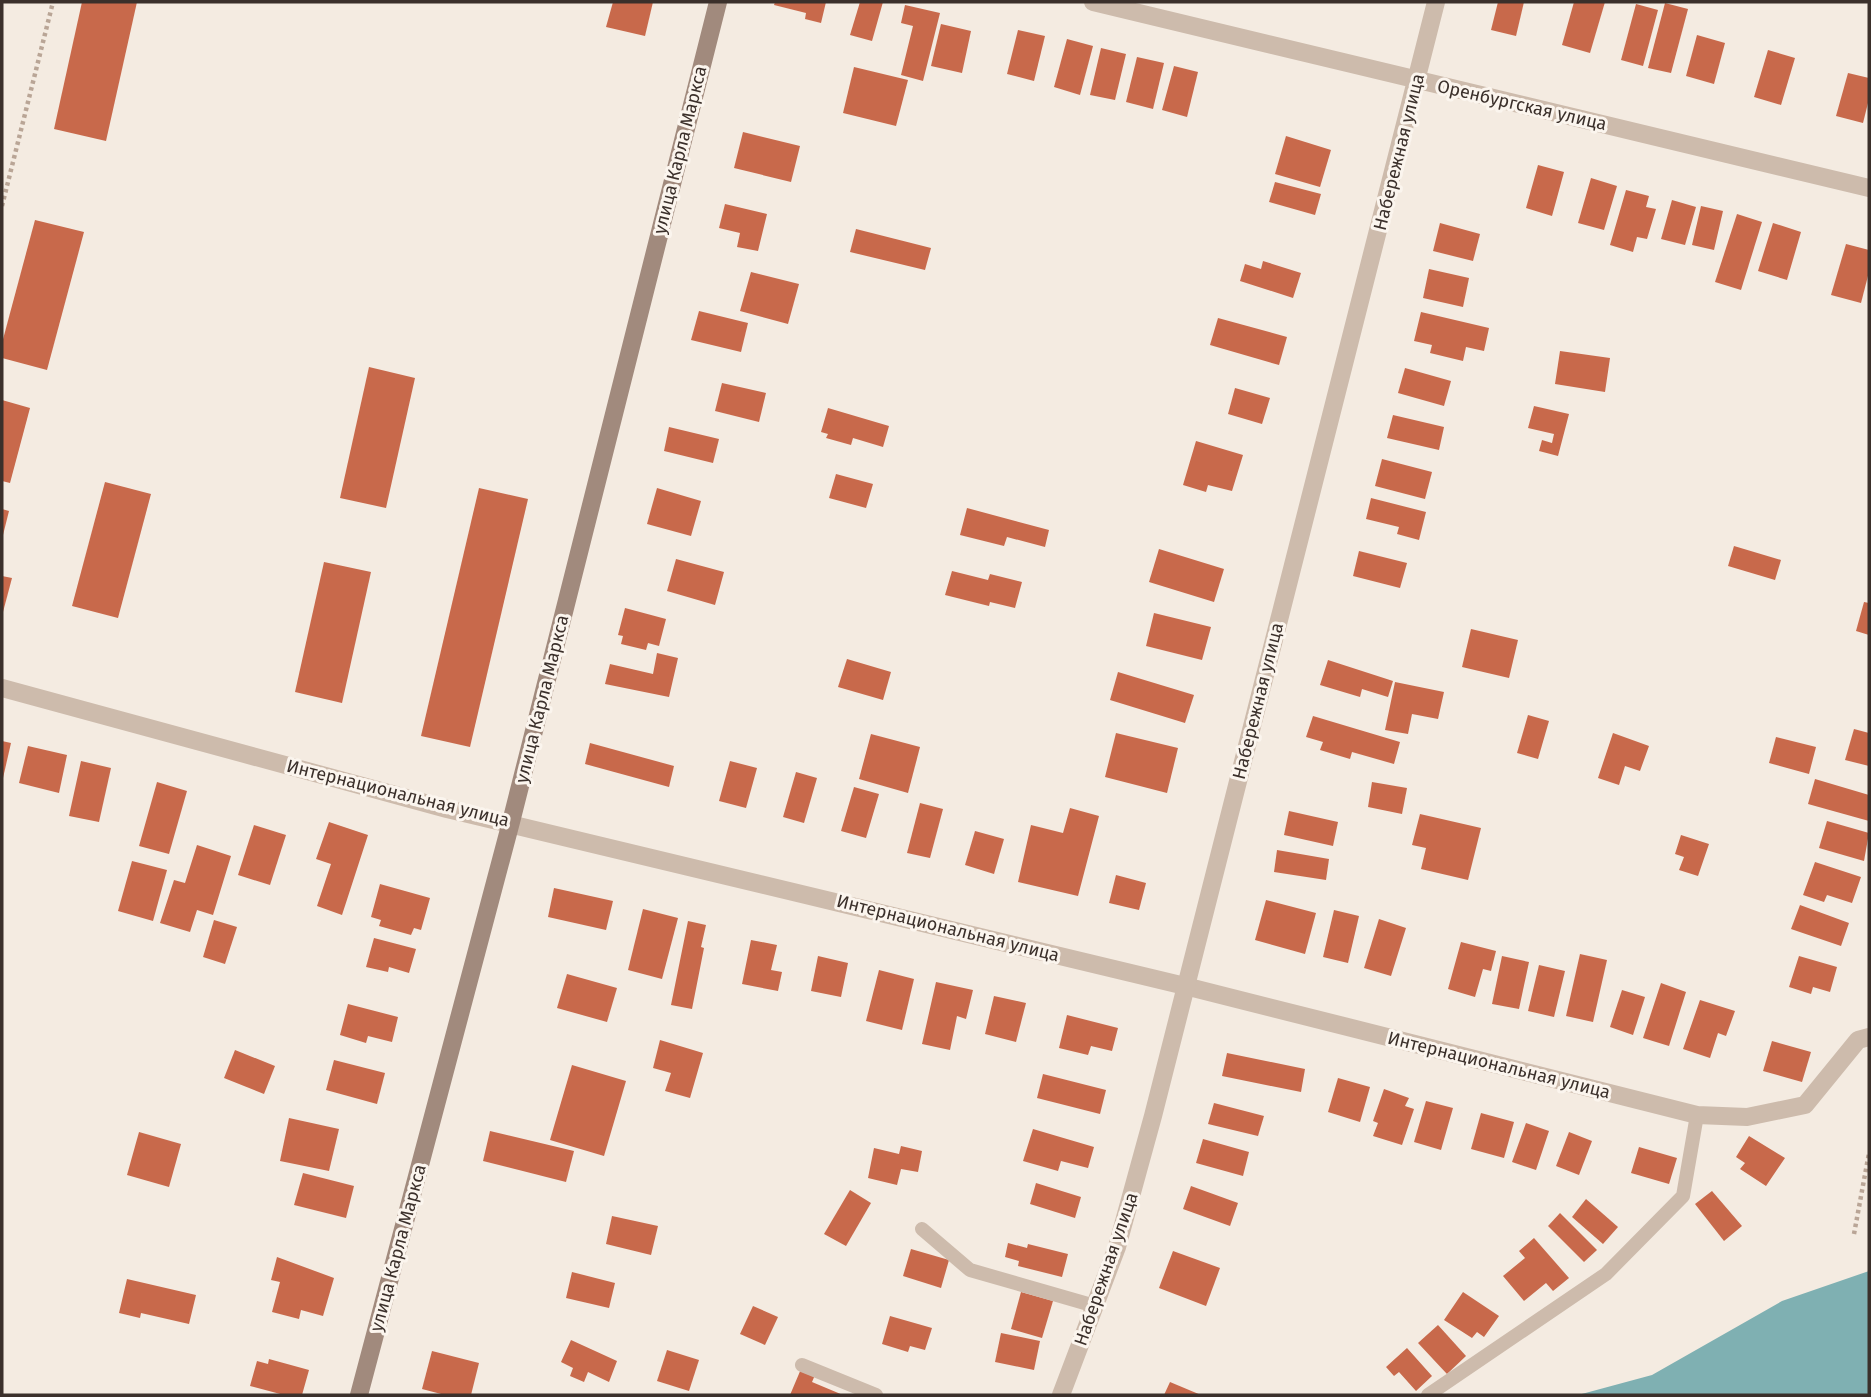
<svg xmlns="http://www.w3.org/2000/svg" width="1871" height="1397" viewBox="0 0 1871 1397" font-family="'Fira Sans',sans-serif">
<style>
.water{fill:#7fb0b2}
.building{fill:#c8694b}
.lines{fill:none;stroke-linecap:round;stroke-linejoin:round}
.path{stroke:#b9a596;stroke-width:4.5;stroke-dasharray:3.5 3.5;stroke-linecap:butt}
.service{stroke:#cdbbac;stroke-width:14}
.minor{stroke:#cdbbac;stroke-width:18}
.secondary{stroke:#a18a7d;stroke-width:18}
.labels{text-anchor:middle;stroke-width:6;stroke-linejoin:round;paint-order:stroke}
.street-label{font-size:18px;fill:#3b302b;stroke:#fbf5ee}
</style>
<rect width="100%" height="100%" fill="#f4ebe1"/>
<path class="water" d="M1869,1271V1395H1578L1652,1375L1782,1301Z"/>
<g class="building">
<path d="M82,2H137L106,141L54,129Z"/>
<path d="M613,2H653L645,36L606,27Z"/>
<path d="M775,2H826L821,23L805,19L806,13L774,5Z"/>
<path d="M860,2H883L872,41L850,35Z"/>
<path d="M1498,2H1524L1516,36L1491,30Z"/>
<path d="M1574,2H1605L1590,53L1562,45Z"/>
<path d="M1665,3L1688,9L1671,73L1648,68Z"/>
<path d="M1636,4L1658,10L1643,66L1621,60Z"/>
<path d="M905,5L940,13L923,81L901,75L913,26L901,23Z"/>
<path d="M941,24L971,31L962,73L931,66Z"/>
<path d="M1018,30L1045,36L1034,81L1007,74Z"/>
<path d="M1697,35L1725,43L1714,84L1686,76Z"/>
<path d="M1067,39L1093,46L1080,95L1054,87Z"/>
<path d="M1101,48L1126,54L1115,100L1090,95Z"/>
<path d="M1768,50L1795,58L1781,105L1754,97Z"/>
<path d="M1137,57L1164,63L1153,109L1126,102Z"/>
<path d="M1174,66L1198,72L1187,117L1162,110Z"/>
<path d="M854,67L908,80L896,126L843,113Z"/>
<path d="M1848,73L1869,78V99L1863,123L1836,116Z"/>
<path d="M743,132L800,146L791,182L734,168Z"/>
<path d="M1286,136L1331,150L1320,187L1275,174Z"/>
<path d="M1538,165L1564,172L1552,216L1526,208Z"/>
<path d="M1591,178L1617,186L1604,230L1578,223Z"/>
<path d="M1275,182L1321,194L1315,215L1269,202Z"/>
<path d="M1626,190L1649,196L1646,207L1656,209L1647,239L1637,237L1633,252L1610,245Z"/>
<path d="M1672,200L1696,207L1685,245L1661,239Z"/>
<path d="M725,204L767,214L758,251L737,247L740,233L719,228Z"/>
<path d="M1701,206L1723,211L1714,250L1692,245Z"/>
<path d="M1737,214L1762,222L1741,290L1715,282Z"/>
<path d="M35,220L84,232L47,370L2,358V343Z"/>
<path d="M1440,223L1480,234L1473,261L1433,251Z"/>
<path d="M1773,223L1801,232L1787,280L1758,271Z"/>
<path d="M856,229L931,248L925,270L850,252Z"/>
<path d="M1846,244L1869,250V272L1861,303L1831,295Z"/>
<path d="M1263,261L1301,273L1293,298L1240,281L1245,264L1261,269Z"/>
<path d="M1429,269L1469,278L1463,307L1423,298Z"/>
<path d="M751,272L799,284L788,324L740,311Z"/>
<path d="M699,311L748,323L741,352L691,340Z"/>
<path d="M1421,312L1489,328L1484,351L1466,347L1463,361L1430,353L1432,345L1414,341Z"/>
<path d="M1218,318L1287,337L1279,365L1210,345Z"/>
<path d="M1560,351L1610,358L1605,392L1555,384Z"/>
<path d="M369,367L415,378L386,508L340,498Z"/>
<path d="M1405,368L1451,381L1444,406L1398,393Z"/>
<path d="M722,383L766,393L759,422L715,411Z"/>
<path d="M1235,388L1270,398L1262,424L1228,414Z"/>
<path d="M2,400L30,408L10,483L2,481Z"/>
<path d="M1534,406L1569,414L1558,456L1539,451L1542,440L1552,443L1554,434L1528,428Z"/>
<path d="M828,408L889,426L883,447L853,438L851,445L826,438L828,434L821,432Z"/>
<path d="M1393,415L1444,427L1439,450L1387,438Z"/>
<path d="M669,427L719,439L713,463L664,451Z"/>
<path d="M1196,441L1243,455L1232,491L1208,485L1206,492L1183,485Z"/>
<path d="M1382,459L1432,472L1425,499L1375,486Z"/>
<path d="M836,474L873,484L866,508L829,498Z"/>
<path d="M105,482L151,494L118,618L72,606Z"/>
<path d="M479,488L528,499L470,747L421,736Z"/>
<path d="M657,488L701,501L691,536L647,524Z"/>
<path d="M1371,498L1426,512L1419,540L1397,534L1399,527L1366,519Z"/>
<path d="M967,508L1049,530L1045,547L1007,537L1004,546L960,535Z"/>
<path d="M2,509L9,511L3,535L2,534Z"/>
<path d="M1734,546L1781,560L1775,580L1728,566Z"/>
<path d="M1159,549L1224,569L1214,602L1149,582Z"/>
<path d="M1359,551L1407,563L1400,588L1353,576Z"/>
<path d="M676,559L724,572L715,605L667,591Z"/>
<path d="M324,562L371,572L342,703L295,692Z"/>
<path d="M952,571L988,580L990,574L1022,582L1015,608L990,602L989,606L945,595Z"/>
<path d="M2,576L12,578L3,612H2Z"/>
<path d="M1864,602L1869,603V635L1856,631Z"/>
<path d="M625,608L666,619L659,646L648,643L646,650L621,644L623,636L618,635Z"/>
<path d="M1154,613L1211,627L1202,660L1146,646Z"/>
<path d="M1471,629L1518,640L1509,678L1462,667Z"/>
<path d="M657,653L678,658L669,697L605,684L610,664L653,674Z"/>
<path d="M847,659L891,672L883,700L838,687Z"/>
<path d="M1328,660L1393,681L1388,697L1362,689L1360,697L1320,685Z"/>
<path d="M1118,672L1194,695L1185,723L1110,700Z"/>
<path d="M1395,682L1444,692L1438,719L1412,714L1408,734L1385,730Z"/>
<path d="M1528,715L1549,721L1538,759L1517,753Z"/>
<path d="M1313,716L1400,742L1394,764L1352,752L1350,759L1320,750L1323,742L1306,737Z"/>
<path d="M1854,729L1869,733V766L1845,760Z"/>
<path d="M1116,733L1178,748L1167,793L1105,777Z"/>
<path d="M1613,733L1649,746L1640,771L1625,766L1619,785L1598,778Z"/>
<path d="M871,734L920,747L908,793L859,779Z"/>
<path d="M1776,737L1816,747L1809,774L1769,763Z"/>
<path d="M2,741L11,743L3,778H2Z"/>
<path d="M590,743L674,766L669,787L585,764Z"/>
<path d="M28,746L67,755L59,793L19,783Z"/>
<path d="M81,761L111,768L99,822L69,816Z"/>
<path d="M730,761L757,768L746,808L719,801Z"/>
<path d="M796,772L817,778L804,823L783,817Z"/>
<path d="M1815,779L1869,795V821L1808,804Z"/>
<path d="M157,782L187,791L169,854L139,846Z"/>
<path d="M1372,782L1407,788L1402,814L1368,807Z"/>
<path d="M854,787L879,794L866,838L841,831Z"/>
<path d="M920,803L943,809L930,858L907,853Z"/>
<path d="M1070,808L1099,816L1078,896L1018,882L1031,825L1063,833Z"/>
<path d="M1289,811L1338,822L1333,846L1284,835Z"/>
<path d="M1420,814L1481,828L1468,880L1421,869L1426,848L1412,845Z"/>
<path d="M1827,821L1869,833L1864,861L1819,848Z"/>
<path d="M329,822L368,835L342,915L317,906L331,864L316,859Z"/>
<path d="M254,825L286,835L270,885L238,875Z"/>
<path d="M975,831L1004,839L994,874L965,865Z"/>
<path d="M1681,835L1709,844L1698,876L1679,870L1684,857L1675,854Z"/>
<path d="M197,845L231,856L213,915L197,910L190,932L160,923L174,880L185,883Z"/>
<path d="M1277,850L1329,859L1326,880L1274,872Z"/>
<path d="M132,861L167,870L153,921L118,911Z"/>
<path d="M1815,862L1861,877L1852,903L1827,895L1824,902L1803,895Z"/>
<path d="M1116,875L1146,883L1139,910L1109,903Z"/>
<path d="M380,884L430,898L421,930L414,928L411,935L379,926L381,920L371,917Z"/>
<path d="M554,888L613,901L606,930L548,917Z"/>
<path d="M1266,900L1316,913L1305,954L1255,940Z"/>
<path d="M1800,905L1849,923L1841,946L1791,929Z"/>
<path d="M643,909L678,918L662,979L628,970Z"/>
<path d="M1334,910L1359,916L1348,963L1323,957Z"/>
<path d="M1379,919L1406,928L1391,976L1364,968Z"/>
<path d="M214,920L237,927L225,964L203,957Z"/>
<path d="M688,921L706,925L701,947L704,948L692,1009L671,1005Z"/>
<path d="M374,938L416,949L409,973L389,967L388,972L366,967Z"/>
<path d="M751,940L777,945L771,970L782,972L778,991L742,984Z"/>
<path d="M1461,942L1496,951L1491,971L1483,969L1475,997L1448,989Z"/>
<path d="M1580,954L1607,960L1593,1022L1566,1016Z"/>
<path d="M818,956L848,963L841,997L811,991Z"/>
<path d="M1502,956L1529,962L1519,1009L1492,1004Z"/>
<path d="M1799,956L1837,967L1830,992L1813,987L1811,994L1789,987Z"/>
<path d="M1539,965L1565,971L1554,1017L1528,1011Z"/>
<path d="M879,970L914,979L902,1030L866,1021Z"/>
<path d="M567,974L617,988L607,1022L557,1008Z"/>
<path d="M936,982L973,990L966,1019L957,1016L950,1050L922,1044Z"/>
<path d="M1661,983L1686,992L1669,1046L1643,1038Z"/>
<path d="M1622,990L1645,997L1633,1035L1610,1027Z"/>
<path d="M994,996L1026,1003L1016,1042L985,1034Z"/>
<path d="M1700,1000L1735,1011L1726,1036L1718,1033L1710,1058L1683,1049Z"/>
<path d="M348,1004L398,1017L392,1042L368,1036L366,1043L340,1035Z"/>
<path d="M1067,1015L1118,1028L1112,1051L1091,1046L1088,1055L1059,1048Z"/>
<path d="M660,1040L703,1053L690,1098L665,1091L671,1073L653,1068Z"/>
<path d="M1772,1041L1811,1052L1802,1082L1763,1071Z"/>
<path d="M235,1050L275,1066L264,1094L224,1078Z"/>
<path d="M1227,1053L1305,1069L1301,1092L1222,1076Z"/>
<path d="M334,1060L385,1073L377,1104L326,1090Z"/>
<path d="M572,1065L626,1081L604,1156L550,1140Z"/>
<path d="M1043,1074L1106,1090L1100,1114L1037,1098Z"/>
<path d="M1338,1078L1370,1087L1360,1122L1328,1112Z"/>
<path d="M1384,1089L1409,1098L1405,1106L1414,1109L1402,1145L1373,1136L1378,1123L1373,1121Z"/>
<path d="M1426,1101L1453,1108L1441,1150L1414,1142Z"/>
<path d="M1214,1103L1264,1116L1258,1136L1208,1124Z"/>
<path d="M1481,1113L1514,1122L1504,1158L1471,1149Z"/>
<path d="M289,1118L339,1129L329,1171L280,1161Z"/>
<path d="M1526,1123L1549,1131L1536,1170L1512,1162Z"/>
<path d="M1033,1129L1094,1147L1088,1168L1061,1161L1058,1171L1023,1161Z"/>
<path d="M490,1131L574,1151L566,1182L483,1161Z"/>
<path d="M139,1132L181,1144L169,1187L127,1175Z"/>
<path d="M1569,1132L1592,1141L1579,1175L1556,1166Z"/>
<path d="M1749,1136L1785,1158L1766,1186L1740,1169L1745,1163L1736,1157Z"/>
<path d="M1203,1139L1249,1152L1243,1176L1196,1163Z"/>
<path d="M901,1146L922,1151L918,1172L901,1169L897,1185L868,1178L874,1148L899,1154Z"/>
<path d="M1639,1147L1677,1158L1669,1184L1631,1173Z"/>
<path d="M303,1173L354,1186L346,1218L294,1205Z"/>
<path d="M1036,1183L1081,1197L1075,1218L1030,1204Z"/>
<path d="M1191,1186L1238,1203L1230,1226L1183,1209Z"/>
<path d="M850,1190L871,1203L846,1246L824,1234Z"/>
<path d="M1712,1191L1742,1226L1724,1241L1695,1204Z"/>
<path d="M1586,1199L1618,1227L1603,1244L1572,1217Z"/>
<path d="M1560,1213L1597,1250L1584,1262L1548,1226Z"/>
<path d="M612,1216L658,1226L651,1255L606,1244Z"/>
<path d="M1534,1238L1569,1278L1553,1291L1546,1283L1524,1301L1503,1276L1525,1258L1519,1251Z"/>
<path d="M1008,1243L1027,1248L1028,1244L1068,1254L1062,1277L1018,1266L1019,1261L1005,1257Z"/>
<path d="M911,1249L949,1260L941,1288L903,1276Z"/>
<path d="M1173,1251L1220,1268L1206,1306L1159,1288Z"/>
<path d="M277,1257L334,1278L323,1316L301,1310L299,1319L272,1312L280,1282L271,1280Z"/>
<path d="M572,1272L615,1283L609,1308L566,1298Z"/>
<path d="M127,1279L196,1295L189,1324L141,1313L140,1318L119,1313Z"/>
<path d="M1021,1292L1053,1301L1042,1338L1011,1329Z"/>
<path d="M1463,1292L1499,1316L1484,1337L1477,1332L1472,1338L1444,1320Z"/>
<path d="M753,1306L778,1317L765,1345L740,1334Z"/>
<path d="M890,1316L932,1328L925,1350L910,1346L908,1352L882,1344Z"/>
<path d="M1438,1325L1466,1356L1447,1374L1418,1343Z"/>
<path d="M1001,1333L1040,1341L1034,1370L995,1362Z"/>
<path d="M571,1340L617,1361L609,1382L588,1372L584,1382L570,1376L573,1368L561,1362Z"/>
<path d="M1407,1348L1432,1376L1416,1391L1399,1372L1394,1376L1386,1367Z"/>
<path d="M667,1350L699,1360L689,1391L657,1381Z"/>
<path d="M432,1351L479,1363L471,1395H445L422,1389Z"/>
<path d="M269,1359L309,1370L302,1395H284L250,1386L257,1361L268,1364Z"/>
<path d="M801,1369L815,1375L812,1382L843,1395H790Z"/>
<path d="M1170,1382L1201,1395H1164Z"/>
</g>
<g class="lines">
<g class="path">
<path d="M2,206L53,2"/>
<path d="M1854,1234L1869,1153"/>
</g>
<g class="service">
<path d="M922,1229L970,1270L1095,1306"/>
<path d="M802,1365L876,1395"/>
<path d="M1428,1395L1606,1274L1683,1196L1697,1115"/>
</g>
<g class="minor">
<path d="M1093,2L1869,188"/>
<path d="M2,688L447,809L1185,986L1697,1115L1747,1117L1805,1105L1858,1040L1869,1037"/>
<path d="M1061,1395L1117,1247L1153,1116L1436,2"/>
</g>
<path class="secondary" d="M359,1395L511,822L718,2"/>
</g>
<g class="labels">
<g class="street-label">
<text transform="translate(1522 105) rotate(13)" y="6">Оренбургская улица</text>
<text transform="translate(680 150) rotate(-76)" y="6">улица Карла Маркса</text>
<text transform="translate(1399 152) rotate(-76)" y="6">Набережная улица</text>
<text transform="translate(542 699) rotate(-76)" y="6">улица Карла Маркса</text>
<text transform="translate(1258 701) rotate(-76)" y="6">Набережная улица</text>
<text transform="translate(398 793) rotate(14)" y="6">Интернациональная улица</text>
<text transform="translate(948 928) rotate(14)" y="6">Интернациональная улица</text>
<text transform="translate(1499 1065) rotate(14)" y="6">Интернациональная улица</text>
<text transform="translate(398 1248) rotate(-75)" y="6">улица Карла Маркса</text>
<text transform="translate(1106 1269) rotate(-71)" y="6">Набережная улица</text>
</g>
</g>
<rect width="1871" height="1397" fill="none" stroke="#3b302b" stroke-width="7"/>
</svg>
